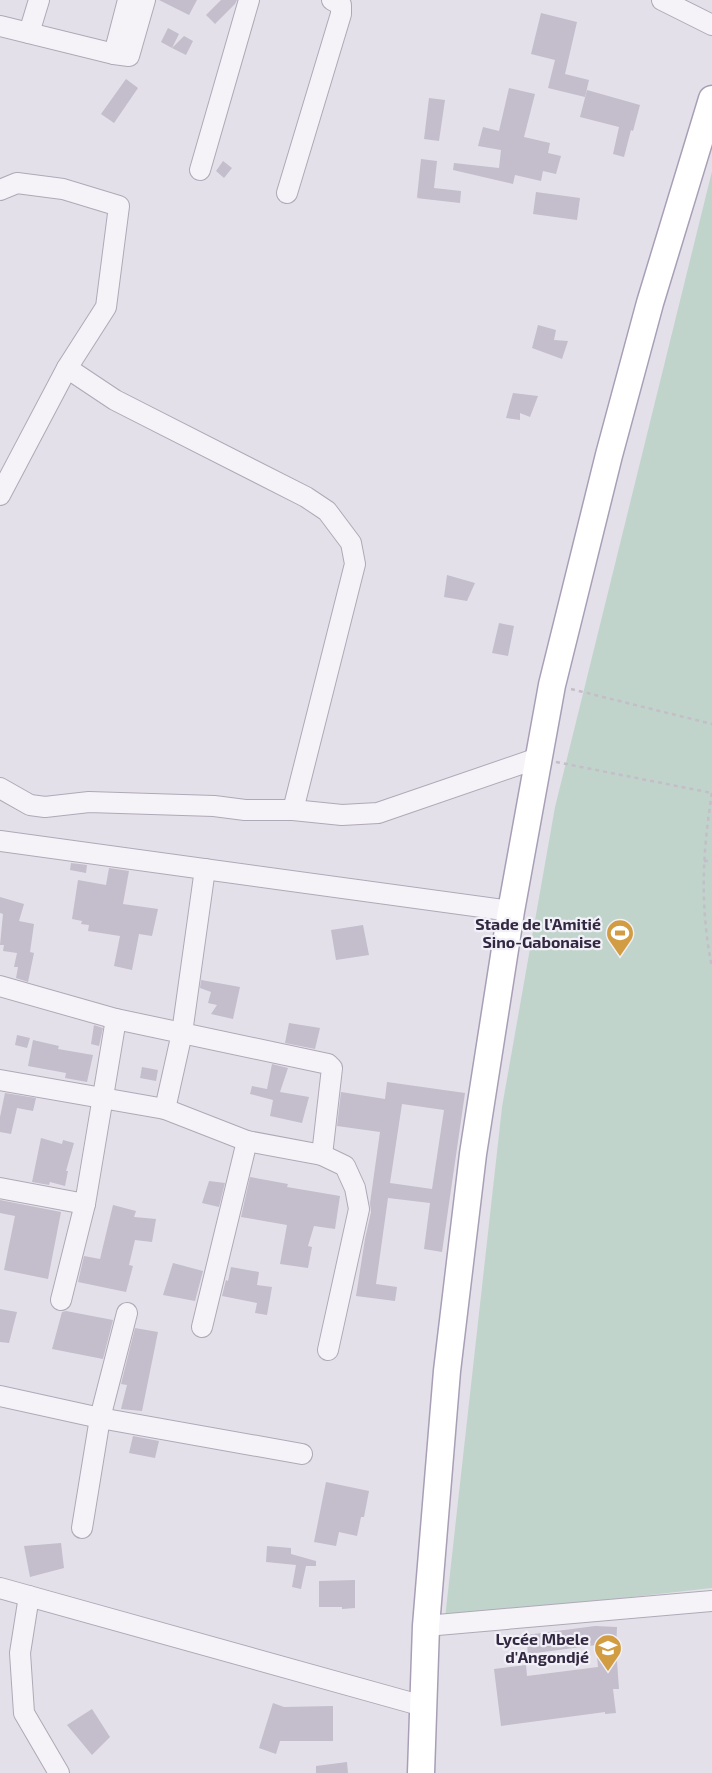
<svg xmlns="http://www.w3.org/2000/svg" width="712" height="1773" viewBox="0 0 712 1773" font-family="'Exo 2',sans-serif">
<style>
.pitch{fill:#c1d4cb}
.building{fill:#c3bdcc;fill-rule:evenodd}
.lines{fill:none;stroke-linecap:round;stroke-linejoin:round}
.minor-casing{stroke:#afa9b7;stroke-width:22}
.major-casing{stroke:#a89fb6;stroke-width:29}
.path{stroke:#c3bec8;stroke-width:2.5;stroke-dasharray:4 4;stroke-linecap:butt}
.minor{stroke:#f5f3f8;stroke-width:20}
.major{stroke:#fff;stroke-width:26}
.labels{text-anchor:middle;stroke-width:4.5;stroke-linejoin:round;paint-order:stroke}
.poi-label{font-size:16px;font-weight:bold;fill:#332841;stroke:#f2f0f7;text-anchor:end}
</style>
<rect width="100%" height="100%" fill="#e4e0e9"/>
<path class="pitch" d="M712,171V1588L445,1618L502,1107L555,807Z"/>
<g class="building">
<path d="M159,0H197L189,15Z"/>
<path d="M221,0H237L235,4L215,24L206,15Z"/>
<path d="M541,13L577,22L565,74L589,80L585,97L548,88L555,60L531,54Z"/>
<path d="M168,28L179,34L172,48L161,42Z"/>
<path d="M184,36L193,41L186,55L172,48Z"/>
<path d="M126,79L138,88L114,123L101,114Z"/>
<path d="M509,88L535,94L524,137L550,143L548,153L561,156L556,174L543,171L541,181L515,175L513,184L453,170L454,163L499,168L501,150L478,146L483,127L499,131Z"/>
<path d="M587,90L640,105L633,131L631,130L624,157L613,154L619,127L580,117Z"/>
<path d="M429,98L445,100L439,141L424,139Z"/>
<path d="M421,159L437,161L434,188L461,191L460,203L416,198L419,197H417Z"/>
<path d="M223,161L232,168L224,178L216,171Z"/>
<path d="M536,192L580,198L577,220L533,214Z"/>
<path d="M538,325L556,330L554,340L568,341L562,359L532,348Z"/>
<path d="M513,393L538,396L530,417L520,413V420L506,418Z"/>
<path d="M447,575L475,583L467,601L444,597Z"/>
<path d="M499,623L514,626L508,656L492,653Z"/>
<path d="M71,863L87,865L86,873L70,870Z"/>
<path d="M109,868L129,871L123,904L158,909L152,936L139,934L132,970L114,966L120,936L88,931L89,925L81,924L82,921L72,919L78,880L106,885Z"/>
<path d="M0,897L24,904L19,921L34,924L30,952L34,953L28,982L16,978L18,967H14L17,953L3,951L4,945H0L3,914L0,913Z"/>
<path d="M363,925L369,955L336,960L331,930Z"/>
<path d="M201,980L240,987L233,1019L211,1014L217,1005L208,1003L211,992L200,988Z"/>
<path d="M289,1023L320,1028L315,1049L285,1043Z"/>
<path d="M94,1025L103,1028L99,1046L91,1044Z"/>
<path d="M17,1035L30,1038L27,1048L15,1045Z"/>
<path d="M33,1040L59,1046L58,1049L93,1055L87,1082L65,1078L66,1073L28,1066Z"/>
<path d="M272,1064L288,1068L280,1092L309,1097L302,1123L270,1116L273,1100L250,1094L252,1086L267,1089Z"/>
<path d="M142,1067L158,1070L156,1081L140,1078Z"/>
<path d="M387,1082L465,1093L442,1252L424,1249L430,1203L388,1198L376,1284L397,1287L395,1301L356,1296L365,1239L371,1212L370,1203L380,1132L337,1126L341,1092L385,1099ZM402,1104L444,1110L432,1189L390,1183Z"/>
<path d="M5,1093L36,1098L33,1111L17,1108L11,1134L0,1132V1117Z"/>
<path d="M41,1138L62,1144L63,1140L74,1143L66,1171H68L65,1186L50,1182L49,1185L32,1182Z"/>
<path d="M250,1177L288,1184L287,1187L340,1196L335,1229L314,1226L308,1246L312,1247L308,1268L280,1264L287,1225L241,1217Z"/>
<path d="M209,1181L225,1183L219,1207L202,1203Z"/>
<path d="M0,1200L61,1212L48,1279L4,1270L15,1216L0,1213Z"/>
<path d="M113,1205L136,1211L134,1217L156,1219L152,1242L135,1240L129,1265L133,1266L126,1292L78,1282L84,1256L100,1259Z"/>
<path d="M173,1263L203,1271L195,1301L163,1295Z"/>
<path d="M231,1267L259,1272L257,1285L272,1287L267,1315L255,1313L257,1303L222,1296L226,1280L228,1281Z"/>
<path d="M0,1309L17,1312L9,1343L0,1342Z"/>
<path d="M66,1311L113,1320L103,1359L52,1349L62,1312Z"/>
<path d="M135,1328L158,1332L142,1411L121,1409L127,1385L121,1384Z"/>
<path d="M133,1436L159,1441L155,1458L129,1453Z"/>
<path d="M326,1482L369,1491L364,1517H361L357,1536L339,1532L336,1546L314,1542Z"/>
<path d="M61,1543L64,1568L30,1577L24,1546Z"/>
<path d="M267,1546L291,1548V1554L316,1561V1566H306L301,1589L292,1587L296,1565L266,1562Z"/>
<path d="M355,1580V1608L342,1609V1607H319V1581Z"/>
<path d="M595,1626L617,1627L616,1648L619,1689H613L616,1713L605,1714V1712L501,1726L494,1669L526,1665L527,1676L598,1667L596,1645L528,1654L526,1635Z"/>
<path d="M273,1703L284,1707L333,1706V1741H280L276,1754L259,1748Z"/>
<path d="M92,1709L110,1737L92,1755L67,1725Z"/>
<path d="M347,1762L348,1773H316V1766Z"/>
</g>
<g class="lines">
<g class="minor-casing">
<g id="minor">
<path d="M662,0L712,25"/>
<path d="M0,26L114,54L129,56L145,0"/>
<path d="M29,33L39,0"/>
<path d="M114,54L128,0"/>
<path d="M200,170L249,0"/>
<path d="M0,190L17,183L63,189L119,206L106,307L67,368L0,495"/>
<path d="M287,193L341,14V5L332,0"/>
<path d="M67,368L115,400L306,497L327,511L351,543L355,564L293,810"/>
<path d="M0,788L30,805L45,807L89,802L214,806L245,810H293L342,815L378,813L538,758"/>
<path d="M0,841L511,911"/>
<path d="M0,986L116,1019L328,1064L332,1068L322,1155"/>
<path d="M0,1080L165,1109L247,1141L322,1155L345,1166L355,1188L359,1209L328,1350"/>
<path d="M165,1109L182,1033L205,869"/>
<path d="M0,1188L85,1204"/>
<path d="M61,1300L85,1204L116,1019"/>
<path d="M202,1327L247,1141"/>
<path d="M0,1396L100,1418L302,1454"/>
<path d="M82,1528L100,1418L127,1313"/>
<path d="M0,1588L423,1706"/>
<path d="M29,1596L20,1653L24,1713L59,1773"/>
<path d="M426,1626L712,1601"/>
</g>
</g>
<g class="major-casing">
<path id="major" d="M421,1773L426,1626L447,1371L473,1154L511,911L552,685L609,455L650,303L712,99"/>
</g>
<g class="path">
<path d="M571,689L712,724"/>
<path d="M556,762L712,793"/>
<path d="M712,793C702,856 700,906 712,968"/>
<path d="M704,861H712"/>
</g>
<use href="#minor" class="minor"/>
<use href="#major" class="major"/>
</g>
<defs>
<g id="stadium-pin" transform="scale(1.4375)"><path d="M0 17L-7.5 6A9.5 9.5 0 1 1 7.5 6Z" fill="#d29d42" stroke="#f2f0f7"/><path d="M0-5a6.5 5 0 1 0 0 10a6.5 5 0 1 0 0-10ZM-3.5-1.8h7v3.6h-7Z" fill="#fff"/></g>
<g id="school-pin" transform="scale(1.4375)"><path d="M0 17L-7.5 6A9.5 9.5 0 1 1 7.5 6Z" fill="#d29d42" stroke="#f2f0f7"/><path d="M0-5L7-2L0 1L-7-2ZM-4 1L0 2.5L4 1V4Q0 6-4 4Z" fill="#fff"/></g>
</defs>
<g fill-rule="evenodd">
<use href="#stadium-pin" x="620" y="933"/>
<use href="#school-pin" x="608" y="1648"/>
</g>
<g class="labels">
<g class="poi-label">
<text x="601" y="930">Stade de l’Amitié<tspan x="601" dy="18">Sino-Gabonaise</tspan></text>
<text x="589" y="1645">Lycée Mbele<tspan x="589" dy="18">d'Angondjé</tspan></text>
</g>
</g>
</svg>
